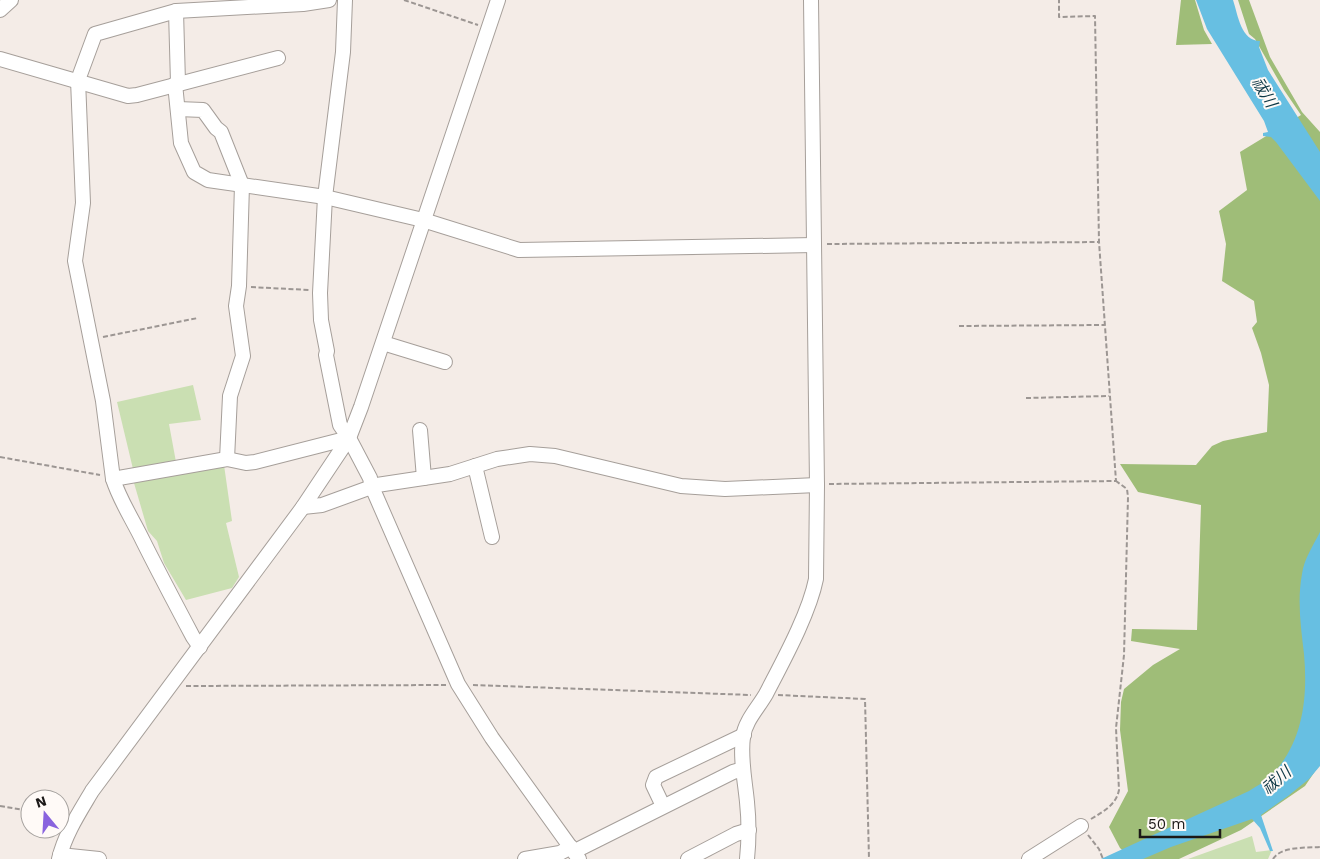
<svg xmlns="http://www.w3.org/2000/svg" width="1320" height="859" viewBox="0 0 1320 859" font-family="'Work Sans','Noto Sans JP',sans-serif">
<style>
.green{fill:#cadfb2}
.forest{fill:#9fbd78}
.water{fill:#67bfe2}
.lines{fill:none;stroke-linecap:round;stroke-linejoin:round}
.minor-casing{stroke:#a69f9a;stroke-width:16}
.path{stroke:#9c9693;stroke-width:2;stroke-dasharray:5 2.5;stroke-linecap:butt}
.minor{stroke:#fff;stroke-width:14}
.labels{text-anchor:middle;stroke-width:4;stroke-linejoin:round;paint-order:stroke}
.water-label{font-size:16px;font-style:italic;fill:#0d3745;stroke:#fffaf7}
</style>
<rect width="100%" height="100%" fill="#f4ece7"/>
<g class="green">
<path d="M193,385L201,420L169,424L176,462L133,469L117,402Z"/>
<path d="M224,465L232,521L226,523L239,577L232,588L186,600L164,563L157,541L148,531L134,483Z"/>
<path d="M1252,836L1256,852L1272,850L1268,859H1188Z"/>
</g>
<g class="forest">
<path d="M1181,0H1195L1204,30L1212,44L1176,45Z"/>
<path d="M1238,0H1249L1270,57L1302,112L1320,132V764L1305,786L1241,830L1179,859H1132L1120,848L1109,827L1128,791L1120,730L1121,702L1124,689L1153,665L1180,649L1131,641L1132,629L1197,630L1201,505L1138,492L1120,464L1196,465L1212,446L1223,441L1267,432L1269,385L1261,353L1252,328L1257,322L1254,301L1222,281L1226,244L1219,211L1247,190L1240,152L1301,115L1284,90L1255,39L1249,34Z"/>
</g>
<g class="water">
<path d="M1196,0H1233C1238,15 1241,41 1260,41L1259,47L1268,70L1320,152V201L1276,142L1271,137L1263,136V133L1268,132L1264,121L1207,29Z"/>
<path d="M1320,532V766L1309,779L1288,796L1261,815L1273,851H1270L1260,828L1252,819L1171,847L1143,859H1101L1249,791C1256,786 1265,782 1271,776C1303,743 1308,698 1304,654C1301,628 1297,601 1302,574C1304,559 1313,546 1320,532Z"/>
</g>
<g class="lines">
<g class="minor-casing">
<g id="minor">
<path d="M345,0L343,52L325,197L320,293L321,320L327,351L326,355L340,425L349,438L370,478L372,487L458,684L492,738L579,859"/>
<path d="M0,10L11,0"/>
<path d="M176,11L178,83"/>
<path d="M0,59L128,96L137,95L278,58"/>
<path d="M175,84L181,143L194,172L208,180L325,197L423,220L519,250L814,245"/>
<path d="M178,109L203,110L216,128L221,132L242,185L239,286L236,306L243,356L230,396L227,459"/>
<path d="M383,343L445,362"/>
<path d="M420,430L424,478"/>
<path d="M475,466L492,537"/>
<path d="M113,479L227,459L246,463L255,462L349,438"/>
<path d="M303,507L322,505L377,485L450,474L497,459L530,454L555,456L681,486L725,489L817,485"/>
<path d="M200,647L193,637C176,605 159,573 143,541C133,520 120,501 113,479L103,401L75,261L83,203L78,80L95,34L176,11L303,4L329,0"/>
<path d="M663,806L653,785L656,777L744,735"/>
<path d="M575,851L733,772L743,769"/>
<path d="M60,855L99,859"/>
<path d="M59,859C65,834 79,813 92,791L303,507L349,438L361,407L498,0"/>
<path d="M525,859L560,853L571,847"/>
<path d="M688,859L736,834L749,830"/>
<path d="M747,859C749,840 749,821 747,802C745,781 740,758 743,737C745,721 758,708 766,694C783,661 809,614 816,579L817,485L811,0"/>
<path d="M1029,859L1081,826"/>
</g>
</g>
<g class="path">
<path d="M404,0L478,25"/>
<path d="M827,244L1099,242"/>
<path d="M251,287L309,290"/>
<path d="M959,326L1104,325"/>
<path d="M103,337L198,318"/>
<path d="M1026,398L1109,396"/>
<path d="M0,457L100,475"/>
<path d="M829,484L1116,481L1099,242L1095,16L1059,17V0"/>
<path d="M473,685L751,695"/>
<path d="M186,686L446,685"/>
<path d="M778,695L865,699L869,859"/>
<path d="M0,806L30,811"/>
<path d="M1091,819C1104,811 1116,805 1119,790L1116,728L1124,655L1128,497L1127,489L1116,481"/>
<path d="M1088,835L1099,849L1103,859"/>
<path d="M1273,859C1281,846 1306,848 1320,847"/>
</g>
<use href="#minor" class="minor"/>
</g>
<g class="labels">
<g class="water-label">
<text transform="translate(1265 92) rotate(59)" y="6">祓川</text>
<text transform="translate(1276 780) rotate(-41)" y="6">祓川</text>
</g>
</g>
<g transform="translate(45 814) rotate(342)"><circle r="24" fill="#fffaf7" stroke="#a4a09d"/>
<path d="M0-4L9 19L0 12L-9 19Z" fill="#8963de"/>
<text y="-8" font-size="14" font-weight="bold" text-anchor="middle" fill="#1b1817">N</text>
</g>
<path d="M1140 829v8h80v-8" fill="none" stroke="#1b1817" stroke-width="2.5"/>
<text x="1148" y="829" font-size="15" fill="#1b1817" stroke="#fffaf7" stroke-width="4" paint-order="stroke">50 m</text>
</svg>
